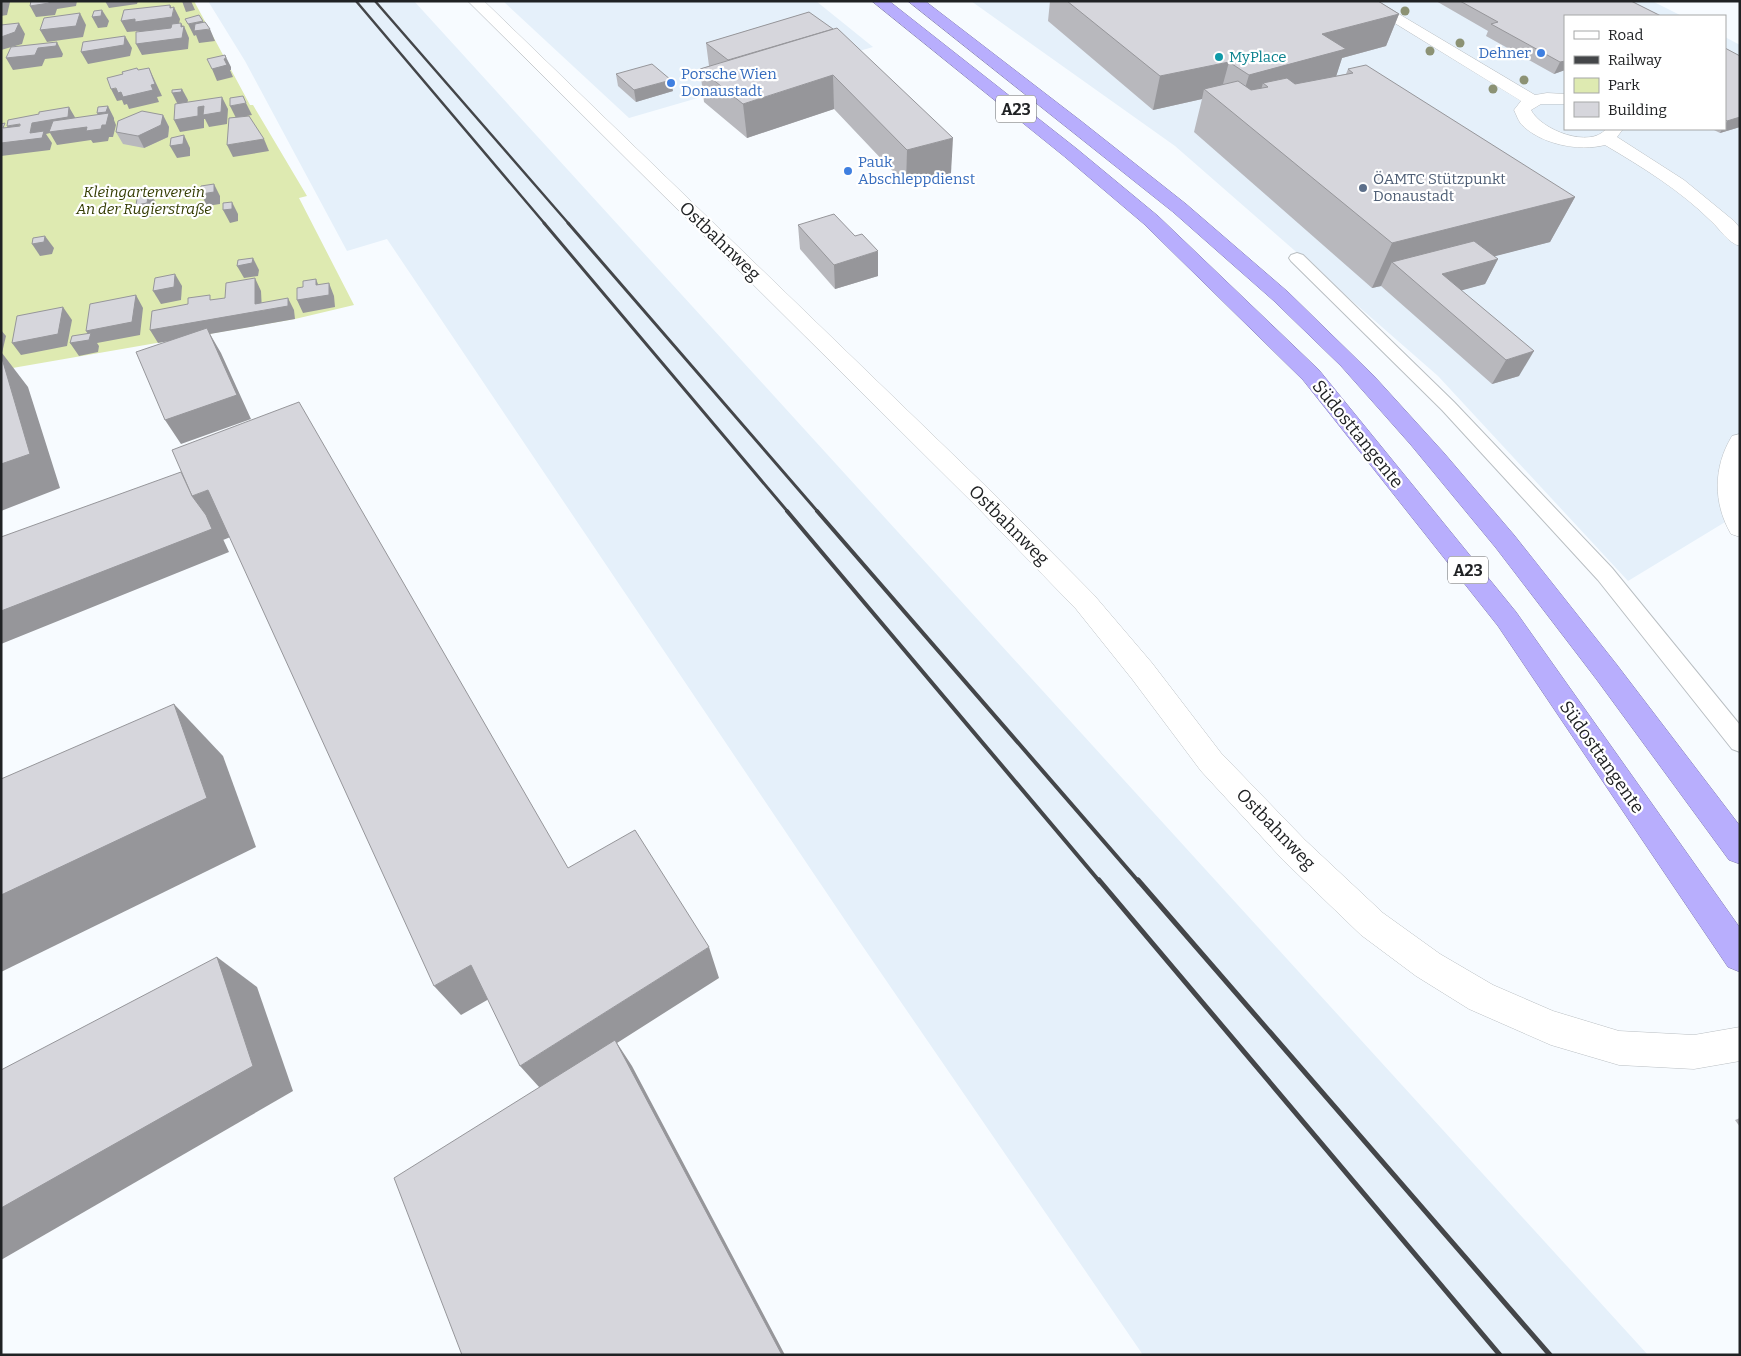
<svg xmlns="http://www.w3.org/2000/svg" width="1741" height="1356" viewBox="0 0 1741 1356" font-family="Bitter,serif">
<style>
.built{fill:#e5f0fa}
.green{fill:#deeab1}
.lines{fill:none;stroke-linecap:round;stroke-linejoin:round}
.lane-casing{stroke:#babfc3;stroke-width:2}
.street-casing{stroke:#babfc3;stroke-width:1}
.highway-casing{stroke:#837db1;stroke-width:1}
.lane{fill:#fff;fill-rule:evenodd}
.street{fill:#fff;fill-rule:evenodd}
.highway{fill:#b8aefd;fill-rule:evenodd}
.rail-far3{stroke:#444649;stroke-width:2.5}
.rail-far2{stroke:#444649;stroke-width:3}
.rail-far1{stroke:#444649;stroke-width:4}
.rail{stroke:#444649;stroke-width:5}
.tree{fill:#8c9274}
.wall{fill:#b8b8bd}
.shaded-wall{fill:#96969a}
.building{fill:#d6d6dc;stroke:#96969a}
.shop-dot{fill:#3f7fe0;stroke:#fff;stroke-width:2}
.culture-dot{fill:#0f9aa8;stroke:#fff;stroke-width:2}
.service-dot{fill:#5c6f8a;stroke:#fff;stroke-width:2}
.labels{text-anchor:middle;stroke-width:4.5;stroke-linejoin:round;paint-order:stroke}
.far-shop-label{font-size:15px;fill:#366cbe;stroke:#fff;text-anchor:start}
.far-culture-label{font-size:15px;fill:#0d838f;stroke:#fff;text-anchor:start}
.far-service-label{font-size:15px;fill:#4e5e75;stroke:#fff;text-anchor:start}
.far-park-label{font-size:15px;font-style:italic;fill:#353d03;stroke:#fff}
.shield{fill:#fff;stroke:#636466;stroke-width:1}
.shield-label{font-size:16px;font-weight:bold;fill:#202224}
.street-label{font-size:18px;fill:#202224;stroke:#fff}
</style>
<rect width="100%" height="100%" fill="#f7fbff"/>
<g class="built">
<path d="M208,1H414L1648,1355H1143L857,938L387,239L347,251L245,61Z"/>
<path d="M503,1H816L873,47L629,118Z"/>
<path d="M971,1H1652L1682,16H1565V129H1725V37L1740,45V513L1628,581L1438,376L1175,146Z"/>
</g>
<path class="green" d="M1,1H194L250,105H253L307,196L299,198L354,305L295,319L1,370Z"/>
<g class="lines">
<g class="lane-casing">
<path id="lane" d="M1297,253L1303,255L1454,402L1612,568L1740,725V752L1732,749L1598,580L1442,410L1291,261L1289,258L1291,255Z"/>
</g>
<g class="street-casing">
<g id="street">
<path d="M468,1H484L998,498L1094,595L1152,663L1221,753L1305,840L1383,913L1440,954L1493,985L1553,1011L1619,1031L1694,1035L1740,1027V1061L1694,1069L1619,1065L1551,1045L1469,1009L1416,976L1361,935L1283,860L1201,771L1132,679L1076,609L980,510Z"/>
<path d="M1359,1H1377L1535,95L1547,93L1565,94V104H1541L1531,110C1541,130 1590,149 1606,129H1623L1617,137L1684,180L1734,221L1740,228V246C1728,243 1720,229 1711,221C1680,190 1642,167 1605,145C1579,152 1540,144 1521,124C1518,120 1516,114 1514,110L1521,101Z"/>
<path d="M1740,434V537L1731,534C1713,503 1713,467 1732,436Z"/>
</g>
</g>
<g class="highway-casing">
<g id="highway">
<path d="M872,1H889L1077,149L1158,216L1319,370L1516,612L1740,928V972L1728,967L1498,626L1303,380L1144,224L1065,157Z"/>
<path d="M908,1H925L1081,121L1186,204L1288,292L1374,376L1444,453L1514,535L1617,665L1740,826V864L1729,860L1597,680L1496,548L1411,445L1341,366L1274,301L1173,212Z"/>
</g>
</g>
<use href="#lane" class="lane"/>
<use href="#street" class="street"/>
<use href="#highway" class="highway"/>
<g class="rail-far3">
<path d="M356,1L545,224"/>
<path d="M375,1L569,224"/>
</g>
<g class="rail-far2">
<path d="M544,223L788,512"/>
<path d="M568,223L818,512"/>
</g>
<g class="rail-far1">
<path d="M787,511L1100,882"/>
<path d="M817,511L1139,882"/>
</g>
<g class="rail">
<path d="M1099,880L1500,1355"/>
<path d="M1138,880L1550,1355"/>
</g>
</g>
<g class="tree">
<circle cx="1405" cy="11" r="4.5"/>
<circle cx="1460" cy="43" r="4.5"/>
<circle cx="1430" cy="51" r="4.5"/>
<circle cx="1524" cy="80" r="4.5"/>
<circle cx="1493" cy="89" r="4.5"/>
</g>
<g class="wall">
<path d="M1050,1H1378L1399,14L1386,46L1342,58L1336,76L1346,74L1348,69L1575,197L1550,242L1494,256L1498,259L1485,284L1461,290L1519,376L1492,384L1381,286L1372,288L1194,132L1202,99L1153,110L1048,21Z"/>
<path d="M1436,1H1636L1635,3L1565,16V70L1554,74L1486,36L1488,31Z"/>
<path d="M809,12L951,173L906,185L834,109L747,138L704,102L700,69L709,66L706,43Z"/>
<path d="M1725,48L1740,127L1720,133L1712,129H1725Z"/>
<path d="M616,74L673,91L636,102L618,86Z"/>
<path d="M163,115L169,127L168,137L144,148L123,144L116,132Z"/>
<path d="M798,225L878,276L835,289L800,249Z"/>
<path d="M1740,1118V1127L1735,1120Z"/>
</g>
<g class="shaded-wall">
<path d="M1,1H10V2L7,15L1,16Z"/>
<path d="M49,1H77L76,6L57,9L55,15L36,17L30,6Z"/>
<path d="M105,1H138L137,4L109,8Z"/>
<path d="M182,1H191L195,10L186,12Z"/>
<path d="M170,5L174,12V7L180,19L178,29L140,33L139,31L127,32L121,21L170,8Z"/>
<path d="M102,10L109,21L107,27L98,28L92,17Z"/>
<path d="M80,13L86,25L83,37L47,42L40,30Z"/>
<path d="M1399,14L1386,46L1342,58L1334,83L1268,87L1263,83L1257,104L1239,108L1249,75L1322,34Z"/>
<path d="M203,21L207,30L210,29L215,41L199,43L196,35L194,36L188,24Z"/>
<path d="M19,23L25,34L22,44L1,50V37Z"/>
<path d="M181,23L184,28V26L189,38L188,49L142,55L136,44L181,27Z"/>
<path d="M125,36L132,48L130,56L88,64L81,52Z"/>
<path d="M57,42L63,54L62,57L45,59L42,66L13,70L6,58Z"/>
<path d="M225,55L231,67V70H230L233,77L217,81L212,69L224,59Z"/>
<path d="M1565,61V70L1554,74L1560,62Z"/>
<path d="M1229,62L1220,95L1204,89L1202,99L1153,110L1160,76Z"/>
<path d="M149,68L162,96L157,97L159,102L129,109L127,104L124,105L122,100L117,101L111,89L151,85Z"/>
<path d="M833,75L834,109L747,138L743,104Z"/>
<path d="M671,80L673,91L636,102L634,90Z"/>
<path d="M182,89L188,100L187,104L178,105L172,93Z"/>
<path d="M222,97L228,109L227,124L209,127L205,119H204V128L180,132L174,120L198,107Z"/>
<path d="M246,103L252,115L236,118L230,106Z"/>
<path d="M108,106L114,118V120L116,125L113,137H109L108,141L93,143L91,140L57,145L50,133L46,134L52,143L50,150L1,156V143L30,133L32,123L69,107L76,119L104,125L97,113Z"/>
<path d="M163,115L169,127L168,137L144,148L138,136Z"/>
<path d="M1740,117V127L1720,133L1722,129H1725V125L1727,121Z"/>
<path d="M20,124L15,138L7,126Z"/>
<path d="M184,135L190,148V156L177,158L170,146Z"/>
<path d="M953,138L951,173L906,185L907,150Z"/>
<path d="M264,139L269,151L233,157L227,145Z"/>
<path d="M214,184L220,196V204L207,206L201,194Z"/>
<path d="M149,191L156,203L154,216L143,218L136,205Z"/>
<path d="M1575,197L1550,242L1411,278L1392,262L1381,286L1372,288L1392,243Z"/>
<path d="M232,202L238,214V221L230,223L223,210Z"/>
<path d="M45,236L54,248L52,254L40,256L32,244Z"/>
<path d="M878,251V276L835,289L834,265Z"/>
<path d="M253,258L259,270L258,276L244,278L237,266Z"/>
<path d="M1498,259L1485,284L1434,298L1442,274Z"/>
<path d="M175,274L182,286L181,300L161,304L153,291Z"/>
<path d="M255,278L261,291L262,311L288,298L294,310L295,319L210,334L221,353L251,419L181,444L165,420L209,334L158,343L150,330L255,304Z"/>
<path d="M316,279L321,292L329,283L334,296L335,307L303,313L297,300L316,285Z"/>
<path d="M136,295L143,308L140,335L97,343L99,346L98,352L79,356L70,343L90,337L86,331Z"/>
<path d="M63,307L72,320L67,346L21,355L12,343Z"/>
<path d="M1,330L6,336L2,353L28,387L60,488L1,511Z"/>
<path d="M1534,351L1519,376L1492,384L1506,360Z"/>
<path d="M208,490L238,534L223,540V539L229,552L1,644V611L192,496Z"/>
<path d="M174,704L223,756L256,847L1,972V895Z"/>
<path d="M709,947L719,978L617,1043L632,1066L785,1355H782L520,1066Z"/>
<path d="M217,957L257,987L293,1091L1,1260V1208Z"/>
<path d="M471,965L496,995L461,1015L434,986Z"/>
</g>
<g class="building">
<path d="M31,1H49V3L30,6Z"/>
<path d="M1067,1H1378L1399,14L1322,34L1346,49L1249,75L1229,62L1160,76Z"/>
<path d="M1460,1H1631L1661,16H1565V61L1560,62L1491,24L1498,22Z"/>
<path d="M170,5V8L174,7L172,17L135,22V19L121,21L124,10Z"/>
<path d="M102,10L101,16L92,17L94,11Z"/>
<path d="M809,12L833,29L728,60L706,43Z"/>
<path d="M80,13L76,26L40,30L44,18Z"/>
<path d="M199,15L203,21L188,24L185,19Z"/>
<path d="M205,22L210,29L194,31L195,24Z"/>
<path d="M19,23L15,32L1,37V25Z"/>
<path d="M181,23V27L184,26L182,38L136,44V32L171,28L172,24Z"/>
<path d="M837,28L953,138L907,150L833,75L743,104L700,69Z"/>
<path d="M125,36L124,45L81,52L83,42Z"/>
<path d="M57,42L56,46L38,48L35,55L6,58L11,47Z"/>
<path d="M1725,48L1740,56V117L1727,121L1725,119Z"/>
<path d="M225,55L226,58L224,59L227,65L212,69L207,59Z"/>
<path d="M652,64L671,80L634,90L616,74Z"/>
<path d="M1366,65L1575,197L1392,243L1204,89L1238,81L1251,90L1268,87L1263,83L1287,78L1295,84L1353,73L1348,69Z"/>
<path d="M137,68L138,70L149,68L155,84L151,85L153,90L123,97L121,92L118,93L116,88L111,89L107,78L123,74L122,72Z"/>
<path d="M182,89L181,92L172,93V90Z"/>
<path d="M243,96L246,103L230,106V98Z"/>
<path d="M222,97L221,112L203,115L204,106L198,107V116L174,120L175,104Z"/>
<path d="M108,106L106,112L97,113L98,107Z"/>
<path d="M69,107L68,117L32,123L30,133L44,131L42,138L1,143V124L5,123L3,128L20,126V124L7,126L8,120L39,114V112Z"/>
<path d="M142,111L163,115L161,125L138,136L116,132L118,121Z"/>
<path d="M109,113L106,125H102L101,129L86,131L87,127L49,132L53,121Z"/>
<path d="M249,116L264,139L227,145L229,118Z"/>
<path d="M184,135L183,144L170,146L171,138Z"/>
<path d="M214,184V192L201,194V186Z"/>
<path d="M149,191L147,203L136,205L138,193Z"/>
<path d="M232,202V209L223,210V203Z"/>
<path d="M834,214L855,236L862,234L878,251L834,265L798,225Z"/>
<path d="M45,236L44,242L32,244L33,238Z"/>
<path d="M1474,241L1498,259L1442,274L1534,351L1506,360L1392,262Z"/>
<path d="M253,258L252,263L237,266L238,260Z"/>
<path d="M175,274L174,287L153,291L155,278Z"/>
<path d="M255,278V304L288,298V306L150,330L152,311L188,304V298L210,295V300L225,298L226,283Z"/>
<path d="M316,279V285L329,283V295L297,300V288L303,287V281Z"/>
<path d="M136,295L132,322L86,331L90,304Z"/>
<path d="M63,307L58,334L12,343L17,316Z"/>
<path d="M207,328L237,395L165,420L136,352Z"/>
<path d="M91,333L89,340L70,343L72,336Z"/>
<path d="M1,355L30,454L1,464Z"/>
<path d="M299,402L568,868L635,830L709,947L520,1066L471,965L434,986L208,490L192,496L172,450Z"/>
<path d="M181,472L192,496L206,515L212,529L1,611V537Z"/>
<path d="M174,704L207,798L1,895V779Z"/>
<path d="M217,957L253,1066L1,1208V1070Z"/>
<path d="M615,1040L782,1355H462L394,1178Z"/>
</g>
<g class="shop-dot">
<circle cx="1541" cy="53" r="5"/>
<circle cx="671" cy="83" r="5"/>
<circle cx="848" cy="171" r="5"/>
</g>
<circle class="culture-dot" cx="1219" cy="57" r="5"/>
<circle class="service-dot" cx="1363" cy="188" r="5"/>
<g class="labels">
<g class="far-shop-label">
<text x="1531" y="58" text-anchor="end">Dehner</text>
<text x="681" y="79">Porsche Wien<tspan x="681" dy="17">Donaustadt</tspan></text>
<text x="858" y="167">Pauk<tspan x="858" dy="17">Abschleppdienst</tspan></text>
</g>
<g class="far-culture-label">
<text x="1229" y="62">MyPlace</text>
</g>
<g class="far-service-label">
<text x="1373" y="184">ÖAMTC Stützpunkt<tspan x="1373" dy="17">Donaustadt</tspan></text>
</g>
<g class="far-park-label">
<text x="144" y="197">Kleingartenverein<tspan x="144" dy="17">An der Rugierstraße</tspan></text>
</g>
<g class="shield">
<rect x="996" y="95.5" width="40" height="27" rx="4"/>
<rect x="1448" y="556.5" width="40" height="27" rx="4"/>
</g>
<g class="shield-label">
<text x="1016" y="115">A23</text>
<text x="1468" y="576">A23</text>
</g>
<g class="street-label">
<text transform="translate(720 241) rotate(44)" y="6">Ostbahnweg</text>
<text transform="translate(1358 434) rotate(51)" y="6">Südosttangente</text>
<text transform="translate(1009 525) rotate(45)" y="6">Ostbahnweg</text>
<text transform="translate(1602 757) rotate(55)" y="6">Südosttangente</text>
<text transform="translate(1276 829) rotate(46)" y="6">Ostbahnweg</text>
</g>
</g>
<rect width="1741" height="1356" fill="none" stroke="#202224" stroke-width="5"/>
<rect x="1564" y="15" width="162" height="115" fill="#ffffff" stroke="#a6a7a7"/>
<rect x="1574" y="31" width="25" height="8" fill="#ffffff" stroke="#a6a7a7"/>
<text x="1608" y="40" font-size="15" fill="#202224">Road</text>
<rect x="1574" y="56" width="25" height="8" fill="#444649" stroke="#a6a7a7"/>
<text x="1608" y="65" font-size="15" fill="#202224">Railway</text>
<rect x="1574" y="78" width="25" height="15" fill="#deeab1" stroke="#a6a7a7"/>
<text x="1608" y="90" font-size="15" fill="#202224">Park</text>
<rect x="1574" y="102" width="25" height="15" fill="#d6d6dc" stroke="#a6a7a7"/>
<text x="1608" y="115" font-size="15" fill="#202224">Building</text>
</svg>
